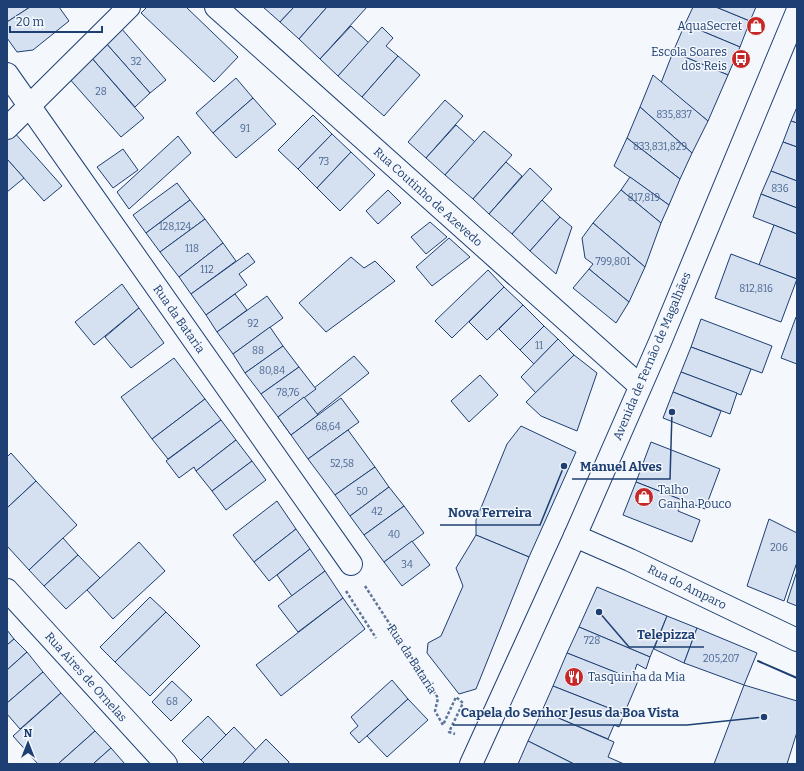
<svg xmlns="http://www.w3.org/2000/svg" width="804" height="771" viewBox="0 0 804 771" font-family="Bitter,serif">
<style>
.building{fill:#d5e0f0;stroke:#1d3f73}
.lines{fill:none;stroke-linecap:round;stroke-linejoin:round}
.street-casing{stroke:#1d3f73;stroke-width:24}
.secondary-casing{stroke:#1d3f73;stroke-width:24}
.primary-casing{stroke:#1d3f73;stroke-width:24}
.path{stroke:#5e769c;stroke-width:2.5;stroke-dasharray:3 2;stroke-linecap:butt}
.street{stroke:#f4f7fb;stroke-width:22}
.secondary{stroke:#f4f7fb;stroke-width:22}
.primary{stroke:#f4f7fb;stroke-width:22}
.wall{stroke:#1d3f73;stroke-width:2}
.labels{text-anchor:middle;stroke-width:3;stroke-linejoin:round;paint-order:stroke}
.number-label{font-size:10px;fill:#4b6792}
.poi-label{font-size:12px;fill:#1d3f73;stroke:#f4f7fb;text-anchor:end}
.street-label{font-size:12px;fill:#1d3f73;stroke:#f4f7fb}
.leader{fill:none;stroke:#1d3f73;stroke-width:1.5}
.callout-dot{fill:#1d3f73;stroke:#f4f7fb;stroke-width:1.5}
.callout-label{font-size:13px;text-anchor:middle;font-weight:bold;fill:#1d3f73;stroke:#f4f7fb;stroke-width:3;stroke-linejoin:round;paint-order:stroke}
</style>
<rect width="100%" height="100%" fill="#f4f7fb"/>
<g class="building">
<path d="M7,7H30L7,22Z"/>
<path d="M30,7H59L69,21L33,50L17,52L7,38V22Z"/>
<path d="M147,7H186L238,57L214,82L141,13Z"/>
<path d="M263,7H294L280,22Z"/>
<path d="M294,7H327L299,39L280,22Z"/>
<path d="M327,7H367L320,59L299,39Z"/>
<path d="M693,7H716L750,21L740,47L685,24Z"/>
<path d="M716,7H756L750,21Z"/>
<path d="M685,24L740,47L728,75L673,52Z"/>
<path d="M351,26L369,43L338,76L320,59Z"/>
<path d="M382,27L393,38L386,46L398,56L362,97L338,76Z"/>
<path d="M121,28L166,80L150,93L105,42Z"/>
<path d="M105,42L150,93L135,107L90,56Z"/>
<path d="M673,52L728,75L708,121L661,83Z"/>
<path d="M90,56L144,118L121,137L67,76Z"/>
<path d="M398,56L420,75L384,116L362,97Z"/>
<path d="M653,75L708,121L692,153L640,107Z"/>
<path d="M236,78L253,98L213,133L196,113Z"/>
<path d="M253,98L276,124L236,158L213,133Z"/>
<path d="M445,100L463,116L426,158L408,142Z"/>
<path d="M640,107L692,153L680,179L627,138Z"/>
<path d="M797,107V123L791,121Z"/>
<path d="M313,115L332,134L298,169L278,150Z"/>
<path d="M791,121L797,123V147L783,142Z"/>
<path d="M456,125L475,142L445,175L426,158Z"/>
<path d="M13,131L62,186L44,201L7,159V136Z"/>
<path d="M484,131L512,155L473,199L445,175Z"/>
<path d="M332,134L351,152L317,188L298,169Z"/>
<path d="M178,136L191,153L129,209L117,192Z"/>
<path d="M627,138L680,179L669,205L614,166Z"/>
<path d="M783,142L797,147V181L771,171Z"/>
<path d="M123,149L138,170L113,188L97,167Z"/>
<path d="M351,152L375,175L340,211L317,188Z"/>
<path d="M7,159L24,178L7,192Z"/>
<path d="M506,162L522,176L489,214L473,199Z"/>
<path d="M530,168L552,189L512,234L489,214Z"/>
<path d="M771,171L797,181V208L761,194Z"/>
<path d="M630,177L669,205L661,223L621,190Z"/>
<path d="M177,183L190,200L146,233L133,215Z"/>
<path d="M388,190L401,203L378,224L366,211Z"/>
<path d="M621,190L661,223L645,267L593,223Z"/>
<path d="M761,194L797,208V234L753,217Z"/>
<path d="M190,200L205,219L160,252L146,233Z"/>
<path d="M542,200L560,217L530,251L512,234Z"/>
<path d="M560,217L572,227L556,274L530,251Z"/>
<path d="M205,219L223,243L179,277L160,252Z"/>
<path d="M430,222L447,237L426,254L411,237Z"/>
<path d="M593,223L645,267L629,302L589,269L593,264L585,258L582,238Z"/>
<path d="M774,225L797,234V279L759,265Z"/>
<path d="M449,238L470,257L432,286L416,267Z"/>
<path d="M223,243L236,261L191,294L179,277Z"/>
<path d="M248,253L255,262L239,274L247,285L206,315L191,294Z"/>
<path d="M731,254L797,279L781,322L715,298Z"/>
<path d="M351,257L364,268L375,261L395,281L326,332L299,303Z"/>
<path d="M589,269L629,302L616,323L573,288Z"/>
<path d="M488,270L504,287L452,338L435,321Z"/>
<path d="M122,284L139,308L94,345L75,322Z"/>
<path d="M504,287L523,305L487,340L469,322Z"/>
<path d="M235,294L247,310L217,332L206,315Z"/>
<path d="M267,296L283,318L233,354L217,332Z"/>
<path d="M523,305L544,326L520,350L499,329Z"/>
<path d="M139,308L164,343L131,368L105,337Z"/>
<path d="M796,317H797V364L781,358Z"/>
<path d="M701,319L772,346L762,373L691,347Z"/>
<path d="M544,326L558,339L534,364L520,350Z"/>
<path d="M270,327L283,346L245,373L233,354Z"/>
<path d="M558,339L574,355L536,393L521,377Z"/>
<path d="M283,346L299,367L261,394L245,373Z"/>
<path d="M691,347L751,369L741,395L681,372Z"/>
<path d="M574,355L597,373L577,431L541,416L526,402Z"/>
<path d="M354,356L369,373L291,435L278,417Z"/>
<path d="M174,358L205,399L152,439L121,397Z"/>
<path d="M299,367L316,389L278,417L261,394Z"/>
<path d="M681,372L737,393L730,414L673,392Z"/>
<path d="M480,375L498,395L469,422L451,401Z"/>
<path d="M673,392L721,411L711,437L663,418Z"/>
<path d="M304,397L318,415L291,435L278,417Z"/>
<path d="M341,398L359,422L308,459L291,435Z"/>
<path d="M205,399L221,420L168,459L152,439Z"/>
<path d="M221,420L236,440L196,471L194,467L179,478L166,461Z"/>
<path d="M521,426L576,452L529,557L476,535V520L507,444Z"/>
<path d="M348,430L375,467L335,495L308,459Z"/>
<path d="M236,440L252,461L212,491L196,471Z"/>
<path d="M651,442L720,469L705,509L636,482Z"/>
<path d="M11,453L36,481L7,508V457Z"/>
<path d="M252,461L266,480L226,510L212,491Z"/>
<path d="M375,467L389,487L350,516L335,495Z"/>
<path d="M36,481L77,525L29,570L7,546V508Z"/>
<path d="M636,482L682,500L678,511L700,520L692,542L623,515Z"/>
<path d="M389,487L404,506L364,535L350,516Z"/>
<path d="M277,501L296,529L254,562L233,535Z"/>
<path d="M404,506L424,533L384,562L364,535Z"/>
<path d="M769,519L797,533V562L784,601L747,586Z"/>
<path d="M296,529L310,549L269,581L254,562Z"/>
<path d="M476,535L529,557L476,689L459,694L427,653L428,643L441,636L463,586L456,568Z"/>
<path d="M63,538L78,555L44,586L29,570Z"/>
<path d="M412,541L430,565L402,586L384,562Z"/>
<path d="M139,542L165,571L113,619L87,590Z"/>
<path d="M310,549L325,571L292,596L277,575Z"/>
<path d="M78,555L100,578L66,609L44,586Z"/>
<path d="M325,571L343,598L298,632L278,606Z"/>
<path d="M797,571V606L787,602Z"/>
<path d="M597,587L667,616L650,657L579,627Z"/>
<path d="M150,597L166,612L115,662L100,647Z"/>
<path d="M343,598L365,629L281,696L256,665Z"/>
<path d="M166,612L200,646L150,696L115,662Z"/>
<path d="M667,616L697,628L684,663L654,649Z"/>
<path d="M579,627L650,657L646,669L637,664L632,679L567,653Z"/>
<path d="M697,628L757,653L744,685L684,663Z"/>
<path d="M7,630L14,639L7,645Z"/>
<path d="M14,639L27,652L7,670V645Z"/>
<path d="M27,652L43,672L7,703V670Z"/>
<path d="M567,653L638,681L624,714L553,686Z"/>
<path d="M43,672L61,693L20,729L7,714V703Z"/>
<path d="M392,680L408,699L359,743L350,733L358,726L351,717Z"/>
<path d="M172,681L192,700L171,721L152,702Z"/>
<path d="M744,685L797,701V732L787,764H714Z"/>
<path d="M553,686L624,714L619,727L614,725L608,739L542,711Z"/>
<path d="M61,693L95,731L58,764H38L13,736Z"/>
<path d="M408,699L428,720L387,757L367,736Z"/>
<path d="M542,711L614,742L608,757L624,764H574L528,741Z"/>
<path d="M208,716L226,735L201,760L182,741Z"/>
<path d="M234,727L256,750L242,764H205L201,760Z"/>
<path d="M95,731L111,748L93,764H58Z"/>
<path d="M266,739L289,762L288,764H242Z"/>
<path d="M528,741L574,764H518Z"/>
<path d="M111,748L125,764H93Z"/>
</g>
<g class="lines">
<g class="street-casing">
<g id="street">
<path d="M216,7L640,386"/>
<path d="M7,74L351,564"/>
<path d="M7,128L129,7"/>
</g>
</g>
<g class="secondary-casing">
<g id="secondary">
<path d="M575,536L630,560L797,640"/>
<path d="M7,590L166,764"/>
</g>
</g>
<g class="primary-casing">
<path id="primary" d="M471,764L575,536L660,342L797,12"/>
</g>
<g class="path">
<path d="M365,586L438,698L435,711L443,725L456,697L463,703L449,732L455,734"/>
<path d="M346,591L376,638"/>
</g>
<use href="#street" class="street"/>
<use href="#secondary" class="secondary"/>
<use href="#primary" class="primary"/>
<path class="wall" d="M758,661L797,678"/>
</g>
<defs>
<g id="shop-disc" transform="scale(1)"><circle r="9.5" fill="#c62828" stroke="#f4f7fb"/><path d="M-5-2.5h2.3a2.7 3.5 0 0 1 5.4 0H5L5.5 6h-11ZM-1.5-2.5h3a1.5 2.3 0 0 0-3 0Z" fill="#fff"/></g>
<g id="bus-disc" transform="scale(1)"><circle r="9.5" fill="#c62828" stroke="#f4f7fb"/><path d="M-5-6H5V4H4V6H2V4H-2V6H-4V4H-5ZM-3.5-4V0h7V-4ZM-3.5 1.2v1.5H-2V1.2ZM2 1.2v1.5H3.5V1.2Z" fill="#fff"/></g>
<g id="restaurant-disc" transform="scale(1)"><circle r="9.5" fill="#c62828" stroke="#f4f7fb"/><path d="M-5-6h1v4h1v-4h1v4h1v-4h1v5L-1.5 .5V6h-2V.5L-5-1ZM5-6V6H3V1.5H1.5Q1.5-4 5-6Z" fill="#fff"/></g>
</defs>
<g fill-rule="evenodd">
<use href="#shop-disc" x="756" y="26"/>
<use href="#bus-disc" x="741" y="59"/>
<use href="#shop-disc" x="644" y="497"/>
<use href="#restaurant-disc" x="574" y="677"/>
</g>
<g class="labels">
<g class="number-label">
<text x="136" y="65">32</text>
<text x="101" y="95">28</text>
<text x="674" y="118">835,837</text>
<text x="245" y="132">91</text>
<text x="660" y="150">833,831,829</text>
<text x="324" y="165">73</text>
<text x="780" y="192">836</text>
<text x="644" y="201">817,819</text>
<text x="175" y="230">128,124</text>
<text x="192" y="252">118</text>
<text x="613" y="265">799,801</text>
<text x="207" y="273">112</text>
<text x="756" y="292">812,816</text>
<text x="253" y="327">92</text>
<text x="539" y="349">11</text>
<text x="258" y="354">88</text>
<text x="272" y="374">80,84</text>
<text x="288" y="396">78,76</text>
<text x="328" y="430">68,64</text>
<text x="342" y="467">52,58</text>
<text x="362" y="495">50</text>
<text x="377" y="515">42</text>
<text x="394" y="538">40</text>
<text x="779" y="551">206</text>
<text x="407" y="568">34</text>
<text x="592" y="644">728</text>
<text x="721" y="662">205,207</text>
<text x="172" y="705">68</text>
</g>
<g class="poi-label">
<text x="742" y="30">AquaSecret</text>
<text x="727" y="56">Escola Soares<tspan x="727" dy="14">dos Reis</tspan></text>
<text x="658" y="494" text-anchor="start">Talho<tspan x="658" dy="14">Ganha Pouco</tspan></text>
<text x="588" y="681" text-anchor="start">Tasquinha da Mia</text>
</g>
<g class="street-label">
<text transform="translate(428 197) rotate(42)" y="4">Rua Coutinho de Azevedo</text>
<text transform="translate(179 319) rotate(55)" y="4">Rua da Bataria</text>
<text transform="translate(652 356) rotate(-67)" y="4">Avenida de Fernão de Magalhães</text>
<text transform="translate(687 587) rotate(26)" y="4">Rua do Amparo</text>
<text transform="translate(412 659) rotate(57)" y="4">Rua da Bataria</text>
<text transform="translate(86 677) rotate(48)" y="4">Rua Aires de Ornelas</text>
</g>
</g>
<path class="leader" d="M672 412L670 479H572M564 466L540 525H440M599 612L629 647H704M764 717L687 725H453"/>
<g class="callout-dot">
<circle cx="672" cy="412" r="4"/>
<circle cx="564" cy="466" r="4"/>
<circle cx="599" cy="612" r="4"/>
<circle cx="764" cy="717" r="4"/>
</g>
<g class="callout-label">
<text x="621" y="471">Manuel Alves</text>
<text x="490" y="517">Nova Ferreira</text>
<text x="666" y="639">Telepizza</text>
<text x="570" y="717">Capela do Senhor Jesus da Boa Vista</text>
</g>
<rect width="804" height="771" fill="none" stroke="#1d3f73" stroke-width="16"/>
<g transform="translate(28 743)" stroke="#f4f7fb" stroke-width="3" paint-order="stroke">
<path d="M0-3L7 15L0 10L-7 15Z" fill="#1d3f73"/>
<text y="-6" font-size="11" font-weight="bold" text-anchor="middle" fill="#1d3f73">N</text>
</g>
<path d="M10 26v6h92v-6" fill="none" stroke="#1d3f73" stroke-width="2"/>
<text x="16" y="26" font-size="12" fill="#1d3f73" stroke="#f4f7fb" stroke-width="3" paint-order="stroke">20 m</text>
</svg>
